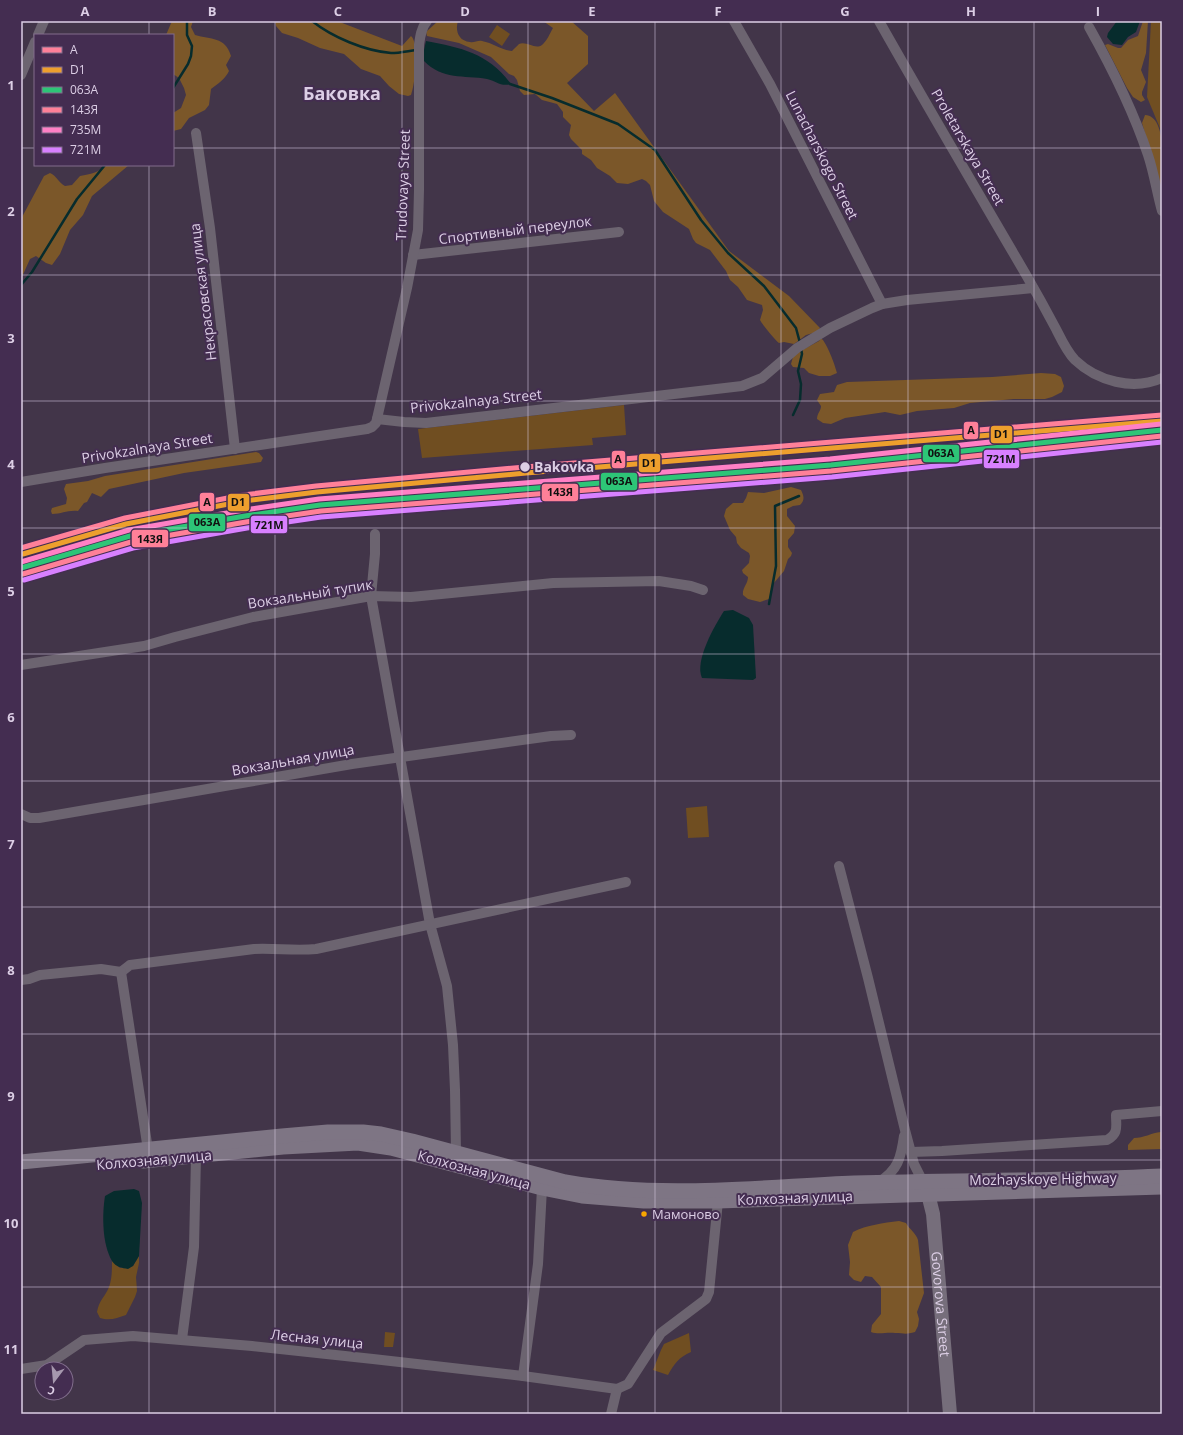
<svg xmlns="http://www.w3.org/2000/svg" width="1183" height="1435" viewBox="0 0 1183 1435" font-family="'Open Sans',sans-serif">
<style>
.green{fill:#704e21}
.forest{fill:#7b5729}
.water{fill:#072c2d}
.lines{fill:none;stroke-linecap:round;stroke-linejoin:round}
.stream{stroke:#072c2d;stroke-width:2.5}
.street{stroke:#6c6470;stroke-width:10}
.secondary{stroke:#766e7b;stroke-width:14}
.primary{stroke:#7e7584;stroke-width:15}
.rail-1-casing{stroke:#442d51;stroke-width:8}
.rail-2-casing{stroke:#442d51;stroke-width:8}
.rail-3-casing{stroke:#442d51;stroke-width:8}
.rail-4-casing{stroke:#442d51;stroke-width:8}
.rail-5-casing{stroke:#442d51;stroke-width:8}
.rail-6-casing{stroke:#442d51;stroke-width:8}
.rail-1{stroke:#ff8099;stroke-width:5}
.rail-2{stroke:#ed9f2d;stroke-width:5}
.rail-3{stroke:#2dc577;stroke-width:5}
.rail-4{stroke:#ff8098;stroke-width:5}
.rail-5{stroke:#ff80c5;stroke-width:5}
.rail-6{stroke:#d880ff;stroke-width:5}
.grid{fill:none;stroke:#dccee5;stroke-width:1;stroke-opacity:0.55}
.stop-dot{fill:#dccee5;stroke:#442d51;stroke-width:1.5}
.bus-dot{fill:#f7a600;stroke:#442d51;stroke-width:1.5}
.labels{text-anchor:middle;stroke-width:4;stroke-linejoin:round;paint-order:stroke}
.bus-label{font-size:13px;fill:#dccee5;stroke:#442d51;text-anchor:start}
.street-label{font-size:14px;fill:#dccee5;stroke:#442d51}
.stop-label{font-size:14px;font-weight:bold;fill:#dccee5;stroke:#442d51;text-anchor:start}
.district-label{font-size:18px;font-weight:bold;fill:#dccee5;stroke:#442d51}
.line-badge{stroke:#442d51;stroke-width:1.5}
.pale-badge-label{font-size:11px;text-anchor:middle;font-weight:bold;fill:#111}
.neatline{fill:none;stroke:#dccee5;stroke-width:1.5}
.grid-label{font-size:13px;text-anchor:middle;font-weight:bold;fill:#dccee5}
</style>
<rect width="100%" height="100%" fill="#423549"/>
<g class="green">
<path d="M1151,21H1162V133L1147,97Z"/>
<path d="M497,25L510,34L502,46L489,37Z"/>
<path d="M624,405L626,435L592,438L593,445L422,458L418,429Z"/>
<path d="M707,806L709,837L688,838L686,808Z"/>
<path d="M139,1256V1263L136,1277L137,1291L135,1297L126,1315C117,1318 110,1321 100,1318L97,1312C99,1300 105,1297 109,1287C112,1279 112,1270 112,1261L120,1268L133,1266Z"/>
<path d="M385,1332L395,1333L393,1347H384Z"/>
<path d="M689,1333L691,1352C679,1357 674,1364 668,1375L653,1370L661,1350L664,1344Z"/>
</g>
<g class="forest">
<path d="M172,21H193L191,27L195,35C211,40 225,36 231,56L226,65L229,71C226,78 218,84 211,89L209,105L205,110L189,118L181,129L173,131V113L181,108L186,95L184,88L179,78L173,74V35H166Z"/>
<path d="M275,21H337L402,46L411,36C420,44 415,84 411,95L408,96L399,94L389,86L380,76L361,69L344,54L320,48L298,38L282,33L276,26Z"/>
<path d="M438,21H458C455,30 458,41 470,42C474,43 478,40 482,41C493,43 501,50 512,51C514,49 517,46 519,44C527,41 535,50 542,45C547,41 550,33 553,28L543,21H571L588,36V64L567,83L594,111L615,93L729,251L789,296L820,328L817,332L806,335L794,344L784,342L779,343C775,340 762,324 760,320L763,310L762,305L747,300L738,287L730,280L726,271L713,254L710,250L696,243L693,239L689,229L663,212L654,201L650,185L646,181L642,179L628,184L617,183L610,176L597,168L591,160L582,154V150L571,139L569,135L571,125L563,117V112L557,104L542,100L535,94L524,95L520,91L517,80L514,76L509,74L491,57L459,43L427,36L426,32Z"/>
<path d="M1143,21H1148L1146,53L1141,70L1146,82L1142,92V95L1145,100L1141,102L1133,97L1127,88L1105,45L1108,44L1118,48H1121L1128,40L1138,36Z"/>
<path d="M1145,115C1168,116 1162,170 1162,186L1160,185L1142,123Z"/>
<path d="M106,165H129L92,196L83,215L70,230L60,254L52,265L46,263L36,256L30,259L21,279V219L44,176L50,173C57,176 58,182 65,186L72,185L80,176C91,174 98,173 106,165Z"/>
<path d="M821,338C827,343 835,365 837,373L830,376H819L809,373L804,368L793,367L791,364L793,357L795,354L819,341Z"/>
<path d="M1041,373L1055,374L1061,377L1064,386L1062,392L1052,397L1045,399H1014L970,403L954,408L917,411L900,415L885,412L845,418L831,424L823,423L817,419C817,413 821,411 821,406L817,400L820,394L834,392L837,385L847,382L992,377Z"/>
<path d="M256,452L259,453L263,458L261,462L184,473L109,489L101,497L92,493L87,502L84,503L78,511C67,510 62,514 52,514L51,511L52,508L66,504L67,498L64,489L66,484L88,481L105,476Z"/>
<path d="M791,487L801,490C804,496 805,500 800,505L793,506L787,509V516L795,526L794,533L788,540V547L792,553L791,556L788,559L784,571L773,584L771,597L769,599L760,602L748,599L743,595C742,588 748,584 748,577L743,573L742,570L749,563L750,556L749,553L741,548L737,543L736,537L730,530L724,516L726,509L733,503H743L746,498L748,492L764,493Z"/>
<path d="M1161,1132H1162V1149L1128,1150V1145L1134,1138C1144,1138 1151,1133 1161,1132Z"/>
<path d="M899,1221L906,1223C910,1230 916,1233 918,1240L924,1293L917,1312L919,1319L918,1326L915,1332C905,1335 904,1333 895,1333C886,1332 879,1335 871,1332L872,1325L881,1314V1287L872,1277L865,1276L861,1282L854,1280L849,1275L850,1262L848,1245L853,1232C867,1225 883,1223 899,1221Z"/>
</g>
<g class="water">
<path d="M1117,21H1140L1136,32L1128,37L1122,45L1113,44L1107,37L1108,33Z"/>
<path d="M426,41C462,48 488,53 511,84C501,87 496,81 487,79C464,75 442,80 424,61V50Z"/>
<path d="M733,610L749,618L753,625L756,678L753,680L702,678C694,661 715,625 724,611Z"/>
<path d="M134,1189L139,1191L142,1203L139,1256L133,1266L128,1269C122,1268 116,1267 112,1261C102,1244 102,1215 105,1196L114,1191Z"/>
</g>
<g class="lines">
<g class="stream">
<path d="M312,21C332,37 365,51 391,53C399,53 408,51 416,50"/>
<path d="M510,84L552,98L618,124L655,150L701,220L728,253L764,286L796,328L800,343"/>
<path d="M173,88L188,64L191,56L192,46L187,35V21"/>
<path d="M21,285L32,272L77,199L105,165"/>
<path d="M793,415L800,400L801,384L798,371L802,354L801,348"/>
<path d="M769,604L776,566L775,506L799,496"/>
</g>
<g class="street">
<path d="M734,21L770,84L882,304"/>
<path d="M879,21C927,106 976,189 1025,273C1036,292 1046,310 1056,329C1061,339 1067,352 1075,360C1097,381 1133,391 1162,378"/>
<path d="M1089,27C1112,68 1133,110 1148,155C1154,173 1157,193 1162,211"/>
<path d="M38,35L44,21"/>
<path d="M21,75L35,42"/>
<path d="M196,133L210,228L235,449"/>
<path d="M413,255L619,232"/>
<path d="M377,419L404,422L426,423L742,386L762,378L797,348L830,328L872,308L882,304L907,300L1033,288"/>
<path d="M21,482L105,468L367,429L372,427L376,423L407,288L418,230L419,190V45C420,37 421,28 427,21"/>
<path d="M375,534V554L371,596L430,924L447,986L453,1045L455,1090L456,1153"/>
<path d="M21,665L144,646L175,637L253,617L371,596L411,597L553,583L659,581L691,586L703,590"/>
<path d="M21,814L30,818H39L352,764L551,736L571,735"/>
<path d="M839,866L868,978L905,1130L914,1164L925,1186"/>
<path d="M121,972L130,965L254,949C275,948 295,951 316,949L626,882"/>
<path d="M121,972L148,1150"/>
<path d="M21,980L29,979L40,975L101,969L121,972"/>
<path d="M911,1152L942,1151L1107,1140C1119,1133 1116,1127 1116,1115L1162,1111"/>
<path d="M879,1182C898,1170 901,1158 904,1136"/>
<path d="M182,1339L194,1247L196,1156"/>
<path d="M21,1369L47,1365L84,1340L133,1336L252,1346L373,1359L523,1376L617,1389"/>
<path d="M523,1376L538,1264L542,1188"/>
<path d="M617,1389L628,1384L661,1333L706,1299L709,1292L718,1201"/>
<path d="M611,1414L617,1389"/>
</g>
<path class="secondary" id="s1" d="M928,1194L933,1214L950,1414"/>
<g class="primary">
<path d="M143,1161L283,1147L358,1143L391,1148L542,1188L582,1196L644,1201H718L1162,1187"/>
<path d="M21,1162L282,1136L328,1132H363L381,1134L412,1141L565,1182C660,1199 759,1187 854,1183C957,1180 1059,1181 1162,1176"/>
</g>
<g class="rail-1-casing">
<path id="rail-1" d="M21,548L125,518L243,495L316,486L525,467L1162,415"/>
</g>
<g class="rail-2-casing">
<path id="rail-2" d="M23,554L126,524L244,501L317,492L526,473L1162,421"/>
</g>
<g class="rail-3-casing">
<path id="rail-3" d="M21,568L130,536L245,516L320,505L831,465L1162,430"/>
</g>
<g class="rail-4-casing">
<path id="rail-4" d="M23,574L131,542L246,522L321,511L831,471L1162,436"/>
</g>
<g class="rail-5-casing">
<path id="rail-5" d="M21,562L129,530L244,510L319,499L830,459L1161,424"/>
</g>
<g class="rail-6-casing">
<path id="rail-6" d="M24,580L133,548L247,528L321,517L832,477L1162,442"/>
</g>
<use href="#rail-1" class="rail-1"/>
<use href="#rail-2" class="rail-2"/>
<use href="#rail-3" class="rail-3"/>
<use href="#rail-4" class="rail-4"/>
<use href="#rail-5" class="rail-5"/>
<use href="#rail-6" class="rail-6"/>
</g>
<path class="grid" d="M149,21V35M275,21V1414M402,21V1414M528,21V1414M655,21V1414M781,21V1414M908,21V1414M1034,21V1414M21,148H35M173,148H1162M149,165V1414M21,275H1162M21,401H1162M21,528H1162M21,654H1162M21,781H1162M21,907H1162M21,1034H1162M21,1160H1162M21,1287H1162"/>
<circle class="stop-dot" cx="525" cy="467" r="5.5"/>
<circle class="bus-dot" cx="644" cy="1214" r="3.5"/>
<g class="labels">
<g class="bus-label">
<text x="652" y="1219">Мамоново</text>
</g>
<g class="street-label">
<text transform="translate(968 147) rotate(60)" y="5">Proletarskaya Street</text>
<text transform="translate(822 155) rotate(63)" y="5">Lunacharskogo Street</text>
<text transform="translate(403 185) rotate(-88)" y="5">Trudovaya Street</text>
<text transform="translate(515 230) rotate(-7)" y="5">Спортивный переулок</text>
<text transform="translate(203 292) rotate(-97)" y="5">Некрасовская улица</text>
<text transform="translate(476 401) rotate(-6)" y="5">Privokzalnaya Street</text>
<text transform="translate(147 448) rotate(-9)" y="5">Privokzalnaya Street</text>
<text transform="translate(310 594) rotate(-9)" y="5">Вокзальный тупик</text>
<text transform="translate(293 760) rotate(-10)" y="5">Вокзальная улица</text>
<text transform="translate(154 1160) rotate(-5)" y="5">Колхозная улица</text>
<text transform="translate(474 1170) rotate(15)" y="5">Колхозная улица</text>
<text transform="translate(1043 1179) rotate(-1)" y="5">Mozhayskoye Highway</text>
<text transform="translate(795 1198) rotate(-2)" y="5">Колхозная улица</text>
<text dy="5" stroke="none"><textPath href="#s1" startOffset="111">Govorova Street</textPath></text>
<text transform="translate(317 1339) rotate(6)" y="5">Лесная улица</text>
</g>
<g class="stop-label">
<text x="534" y="472">Bakovka</text>
</g>
<g class="district-label">
<text x="342" y="100">Баковка</text>
</g>
</g>
<g class="line-badge">
<rect x="963" y="421" width="16" height="19" rx="4" fill="#ff8099"/>
<rect x="990" y="425" width="23" height="19" rx="4" fill="#ed9f2d"/>
<rect x="922" y="444" width="38" height="19" rx="4" fill="#2dc577"/>
<rect x="983" y="449" width="37" height="20" rx="4" fill="#d880ff"/>
<rect x="611" y="450" width="15" height="19" rx="4" fill="#ff8099"/>
<rect x="638" y="453" width="23" height="20" rx="4" fill="#ed9f2d"/>
<rect x="600" y="472" width="38" height="19" rx="4" fill="#2dc577"/>
<rect x="541" y="483" width="38" height="19" rx="4" fill="#ff8098"/>
<rect x="199" y="492" width="16" height="20" rx="4" fill="#ff8099"/>
<rect x="227" y="493" width="23" height="19" rx="4" fill="#ed9f2d"/>
<rect x="188" y="513" width="38" height="19" rx="4" fill="#2dc577"/>
<rect x="250" y="515" width="38" height="19" rx="4" fill="#d880ff"/>
<rect x="131" y="529" width="38" height="19" rx="4" fill="#ff8098"/>
</g>
<g class="pale-badge-label">
<text x="971" y="434">A</text>
<text x="1001" y="438">D1</text>
<text x="941" y="457">063А</text>
<text x="1001" y="463">721М</text>
<text x="618" y="463">A</text>
<text x="649" y="467">D1</text>
<text x="619" y="485">063А</text>
<text x="560" y="496">143Я</text>
<text x="207" y="506">A</text>
<text x="238" y="506">D1</text>
<text x="207" y="526">063А</text>
<text x="269" y="529">721М</text>
<text x="150" y="543">143Я</text>
</g>
<rect width="1183" height="1435" fill="none" stroke="#442d51" stroke-width="44"/>
<rect x="34" y="34" width="140" height="132" fill="#442d51" stroke="#816d8c"/>
<rect x="42" y="47" width="20" height="6" fill="#ff8099" stroke="#816d8c"/>
<text x="70" y="54" font-size="12" fill="#dccee5">A</text>
<rect x="42" y="67" width="20" height="6" fill="#ed9f2d" stroke="#816d8c"/>
<text x="70" y="74" font-size="12" fill="#dccee5">D1</text>
<rect x="42" y="87" width="20" height="6" fill="#2dc577" stroke="#816d8c"/>
<text x="70" y="94" font-size="12" fill="#dccee5">063А</text>
<rect x="42" y="107" width="20" height="6" fill="#ff8098" stroke="#816d8c"/>
<text x="70" y="114" font-size="12" fill="#dccee5">143Я</text>
<rect x="42" y="127" width="20" height="6" fill="#ff80c5" stroke="#816d8c"/>
<text x="70" y="134" font-size="12" fill="#dccee5">735М</text>
<rect x="42" y="147" width="20" height="6" fill="#d880ff" stroke="#816d8c"/>
<text x="70" y="154" font-size="12" fill="#dccee5">721М</text>
<g transform="translate(54 1381) rotate(196)"><circle r="19" fill="#442d51" stroke="#816d8c"/>
<path d="M0-3L7 15L0 10L-7 15Z" fill="#a698ae"/>
<text y="-6" font-size="11" font-weight="bold" text-anchor="middle" fill="#dccee5">С</text>
</g>
<rect x="22" y="22" width="1139" height="1391" class="neatline"/>
<g class="grid-label">
<text x="85" y="16">A</text>
<text x="212" y="16">B</text>
<text x="338" y="16">C</text>
<text x="465" y="16">D</text>
<text x="592" y="16">E</text>
<text x="718" y="16">F</text>
<text x="845" y="16">G</text>
<text x="971" y="16">H</text>
<text x="1098" y="16">I</text>
<text x="11" y="90">1</text>
<text x="11" y="216">2</text>
<text x="11" y="343">3</text>
<text x="11" y="469">4</text>
<text x="11" y="596">5</text>
<text x="11" y="722">6</text>
<text x="11" y="849">7</text>
<text x="11" y="975">8</text>
<text x="11" y="1101">9</text>
<text x="11" y="1228">10</text>
<text x="11" y="1354">11</text>
</g>
</svg>
